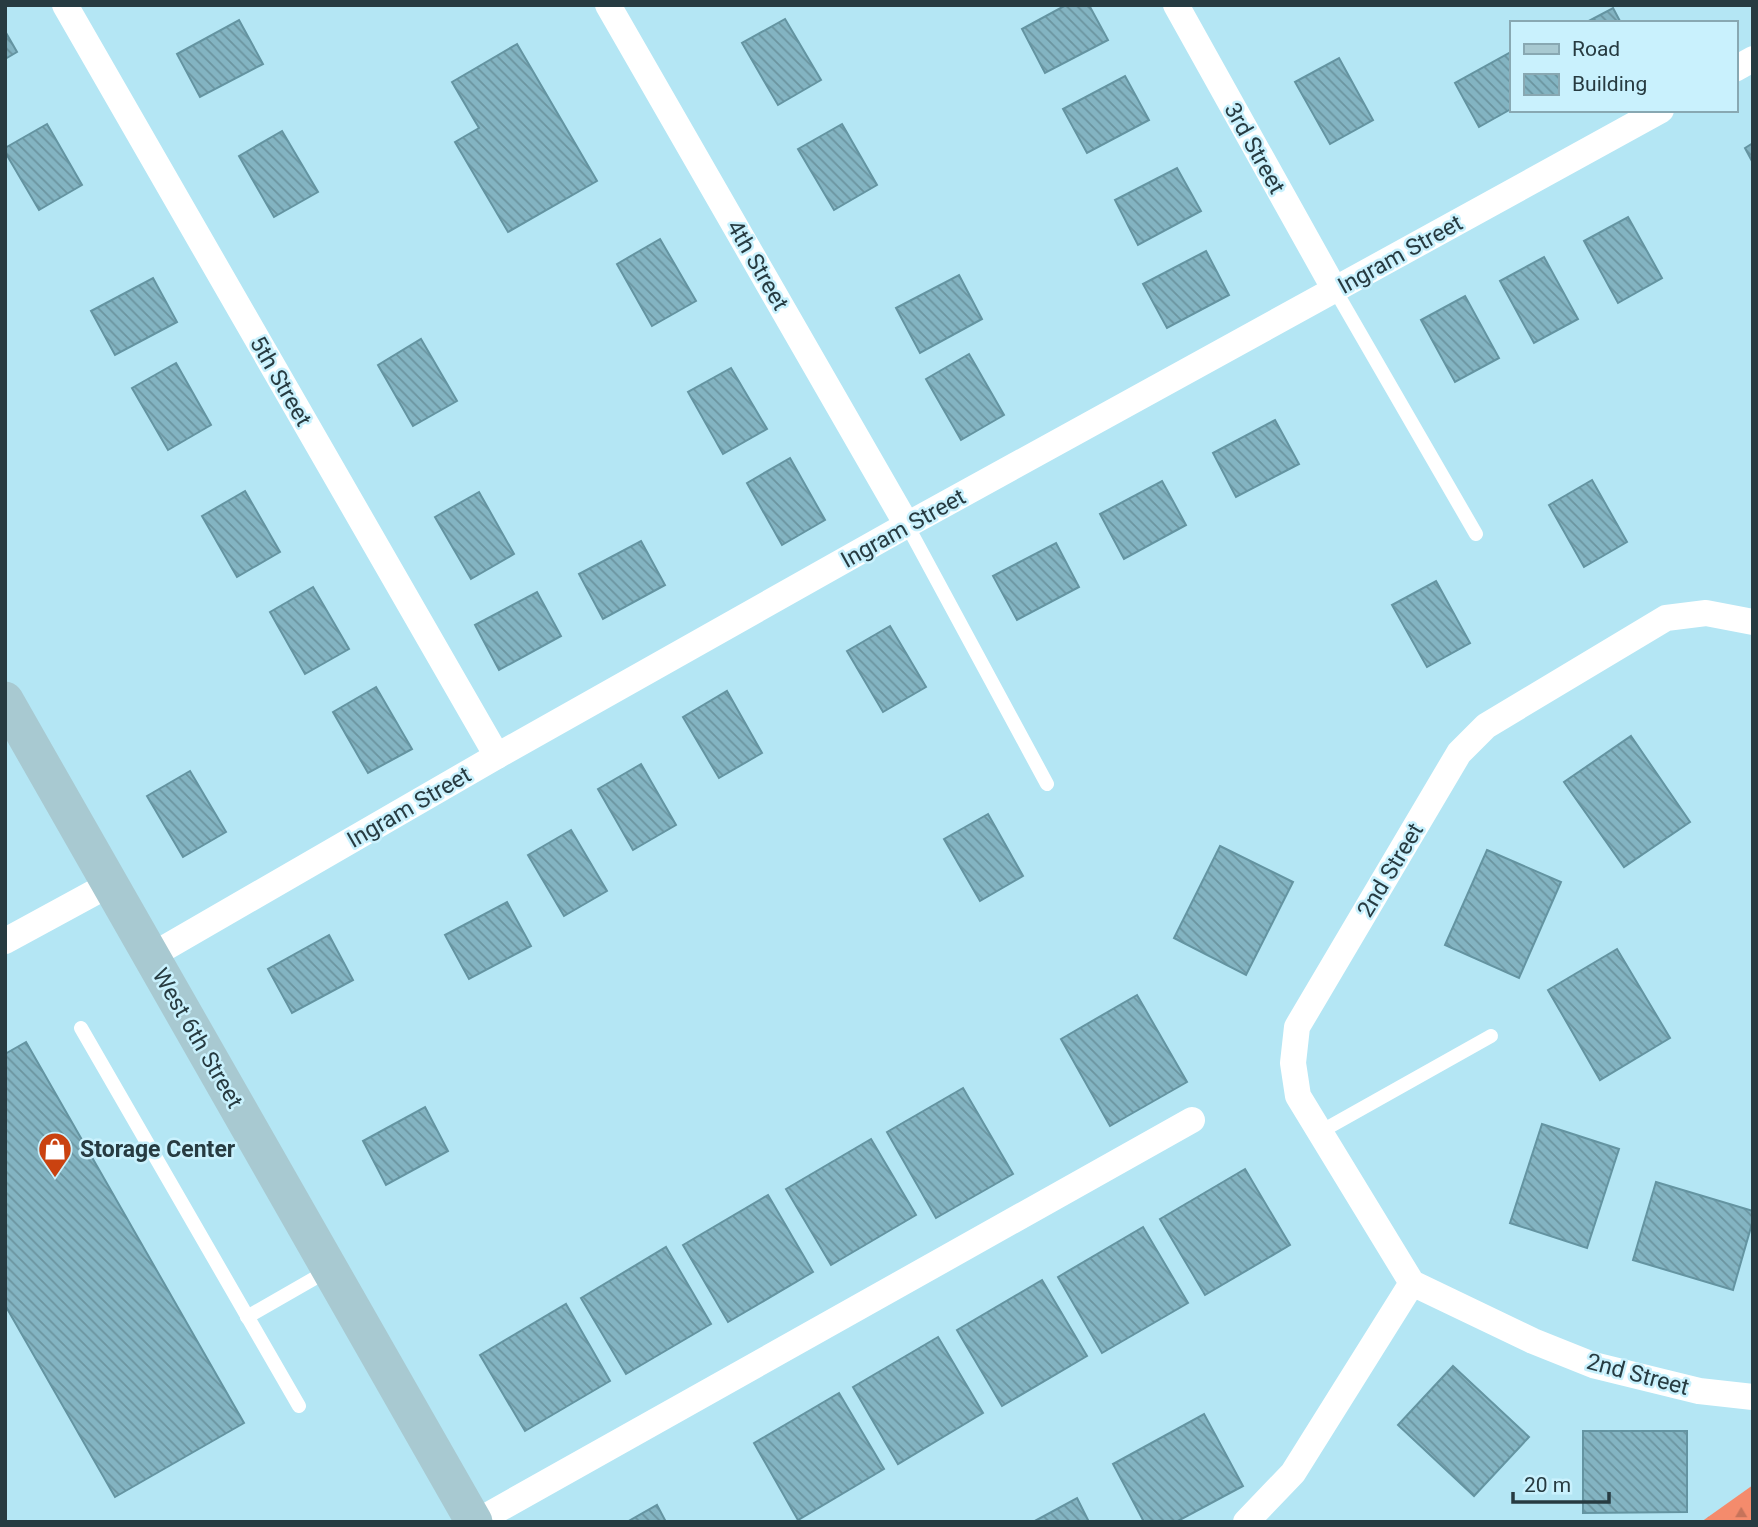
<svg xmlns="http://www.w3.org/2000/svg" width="1758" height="1527" viewBox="0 0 1758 1527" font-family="Roboto,sans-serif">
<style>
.forest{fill:url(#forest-firs)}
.building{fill:url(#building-back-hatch);stroke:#6494a1;stroke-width:2}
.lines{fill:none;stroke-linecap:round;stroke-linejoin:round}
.lane{stroke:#fff;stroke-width:14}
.street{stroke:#fff;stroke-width:26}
.secondary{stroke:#a8c9d1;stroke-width:37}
.labels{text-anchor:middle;stroke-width:5;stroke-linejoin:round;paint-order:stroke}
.street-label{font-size:23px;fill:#273b41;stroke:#c9f1fd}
.poi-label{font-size:23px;font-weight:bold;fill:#273b41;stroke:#c9f1fd;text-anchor:start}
</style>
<defs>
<pattern id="forest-firs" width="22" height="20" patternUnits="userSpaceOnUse" patternTransform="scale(1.75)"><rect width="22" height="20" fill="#f48b6c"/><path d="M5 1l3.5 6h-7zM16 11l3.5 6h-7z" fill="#c6735a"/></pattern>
<pattern id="building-back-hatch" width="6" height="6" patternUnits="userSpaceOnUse" patternTransform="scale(1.75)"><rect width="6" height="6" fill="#83b4c2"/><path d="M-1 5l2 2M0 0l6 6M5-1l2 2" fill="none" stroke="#6b949f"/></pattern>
</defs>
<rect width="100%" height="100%" fill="#b4e6f4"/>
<path class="forest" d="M1753,1485V1522H1701Z"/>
<g class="building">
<path d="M1066,5H1089L1108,40L1045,73L1022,29Z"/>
<path d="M1613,8L1621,23H1585Z"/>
<path d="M785,19L821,80L778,105L742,43Z"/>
<path d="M239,20L263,64L200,97L177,54Z"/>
<path d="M5,31L17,52L5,59Z"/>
<path d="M517,44L597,181L508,232L455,142L479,128L452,82Z"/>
<path d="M1511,52V109L1479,127L1455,83Z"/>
<path d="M1339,58L1373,120L1330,144L1295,82Z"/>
<path d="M1125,76L1149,120L1087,153L1063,109Z"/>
<path d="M47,124L82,185L39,210L5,152V148Z"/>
<path d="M842,124L877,185L834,210L798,149Z"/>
<path d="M282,131L318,192L274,217L239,156Z"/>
<path d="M1753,143V163L1745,148Z"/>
<path d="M1177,168L1201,211L1138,245L1115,200Z"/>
<path d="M1628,217L1662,278L1618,303L1584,241Z"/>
<path d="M660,239L696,301L652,326L617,264Z"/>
<path d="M1206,251L1229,295L1167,328L1143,284Z"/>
<path d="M1544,257L1578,319L1534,343L1500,281Z"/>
<path d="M959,275L982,319L920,353L896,308Z"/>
<path d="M153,278L177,322L115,355L91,311Z"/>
<path d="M1465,296L1499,358L1455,382L1421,320Z"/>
<path d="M421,339L457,401L413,426L378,365Z"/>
<path d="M969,354L1004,415L961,440L926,379Z"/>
<path d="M176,363L211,425L168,450L132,388Z"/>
<path d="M731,368L767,429L723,454L688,392Z"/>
<path d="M1275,420L1299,464L1236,497L1213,453Z"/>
<path d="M790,458L825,520L782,545L747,483Z"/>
<path d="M1592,480L1627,542L1584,567L1549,505Z"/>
<path d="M1162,481L1186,525L1124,559L1100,514Z"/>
<path d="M245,491L280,552L237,577L202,516Z"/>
<path d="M479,492L514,554L471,579L435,517Z"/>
<path d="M641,541L665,585L603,619L579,574Z"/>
<path d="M1056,543L1079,587L1017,620L993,576Z"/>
<path d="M1436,581L1470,643L1427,667L1392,605Z"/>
<path d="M313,587L349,649L305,674L270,612Z"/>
<path d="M537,592L561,636L499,670L475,625Z"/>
<path d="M890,626L926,687L883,712L847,651Z"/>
<path d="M376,687L412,749L368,773L333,712Z"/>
<path d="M727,691L762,753L719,778L683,717Z"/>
<path d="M1631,736L1690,822L1624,867L1564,782Z"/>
<path d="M641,764L676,825L633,850L598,789Z"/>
<path d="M190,771L226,832L183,857L147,796Z"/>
<path d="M988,814L1023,876L980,901L944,839Z"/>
<path d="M571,830L607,891L564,916L528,855Z"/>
<path d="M1220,846L1293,882L1246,975L1174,938Z"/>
<path d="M1487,850L1561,882L1519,978L1445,945Z"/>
<path d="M507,902L531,946L469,979L445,935Z"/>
<path d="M329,935L353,980L292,1013L268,969Z"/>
<path d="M1617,949L1670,1038L1600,1080L1548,990Z"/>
<path d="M1137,995L1187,1082L1110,1126L1061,1039Z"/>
<path d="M26,1042L244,1423L115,1497L5,1305V1054Z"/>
<path d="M963,1088L1013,1174L936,1218L887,1132Z"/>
<path d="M425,1107L448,1151L386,1185L363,1141Z"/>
<path d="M1542,1124L1619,1149L1587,1248L1510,1223Z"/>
<path d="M871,1139L916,1215L831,1265L786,1189Z"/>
<path d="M1245,1169L1290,1245L1205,1295L1160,1219Z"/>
<path d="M1656,1182L1753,1211V1220L1733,1290L1633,1260Z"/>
<path d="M768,1195L813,1272L728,1322L683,1245Z"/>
<path d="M1143,1227L1188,1303L1102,1353L1058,1277Z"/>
<path d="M666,1247L711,1324L626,1374L581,1298Z"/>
<path d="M1042,1280L1087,1356L1002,1406L957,1330Z"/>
<path d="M566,1304L610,1381L525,1431L480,1355Z"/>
<path d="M938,1337L983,1413L898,1464L853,1387Z"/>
<path d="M1453,1366L1529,1437L1474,1496L1398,1425Z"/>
<path d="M839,1393L884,1469L798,1520L754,1443Z"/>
<path d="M1204,1414L1243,1486L1176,1522H1144L1113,1464Z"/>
<path d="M1583,1431H1687V1512L1583,1513Z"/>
<path d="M1077,1498L1089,1522H1033Z"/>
<path d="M657,1505L666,1522H627Z"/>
</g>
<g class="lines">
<g class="lane">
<path d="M1335,290L1476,534"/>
<path d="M907,525L1047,784"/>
<path d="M81,1028L299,1406"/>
<path d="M1320,1132L1491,1036"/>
<path d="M247,1317L329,1270"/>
</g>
<g class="street">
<path d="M65,5L497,756"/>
<path d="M608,5L907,525"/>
<path d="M1176,5L1335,290"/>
<path d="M1735,69L1753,59"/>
<path d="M1753,622L1706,613L1666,618L1486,726L1459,753L1297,1027L1293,1063L1298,1096L1412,1283L1533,1341L1593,1365L1699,1391L1753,1397"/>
<path d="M5,941L110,884"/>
<path d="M151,956L497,756L907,525L1661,110"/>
<path d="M476,1522L1192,1120"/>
<path d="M1246,1522L1293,1473L1412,1283"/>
</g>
<path class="secondary" d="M5,700L474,1522"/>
</g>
<defs>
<g id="shop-pin" transform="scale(1.75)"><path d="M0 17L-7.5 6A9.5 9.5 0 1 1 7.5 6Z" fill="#ca4210" stroke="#c9f1fd"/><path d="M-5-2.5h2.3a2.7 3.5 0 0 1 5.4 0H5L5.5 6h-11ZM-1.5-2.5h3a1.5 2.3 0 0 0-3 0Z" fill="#fff"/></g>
</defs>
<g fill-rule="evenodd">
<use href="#shop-pin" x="55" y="1149"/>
</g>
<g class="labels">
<g class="street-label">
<text transform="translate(1255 148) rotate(61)" y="8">3rd Street</text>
<text transform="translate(1400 254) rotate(-29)" y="8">Ingram Street</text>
<text transform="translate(758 265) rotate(60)" y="8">4th Street</text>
<text transform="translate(281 381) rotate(60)" y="8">5th Street</text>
<text transform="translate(903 528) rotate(-29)" y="8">Ingram Street</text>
<text transform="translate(409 807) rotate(-30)" y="8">Ingram Street</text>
<text transform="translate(1390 870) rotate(-59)" y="8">2nd Street</text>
<text transform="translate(198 1038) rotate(60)" y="8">West 6th Street</text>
<text transform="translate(1638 1374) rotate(15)" y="8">2nd Street</text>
</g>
<g class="poi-label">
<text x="80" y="1157">Storage Center</text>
</g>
</g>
<rect width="1758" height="1527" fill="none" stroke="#273b41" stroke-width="14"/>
<rect x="1510" y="21" width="228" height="91" fill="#c9f1fd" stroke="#88a8b2" stroke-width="2"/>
<rect x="1524" y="44" width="35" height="10" fill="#a8c9d1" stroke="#88a8b2" stroke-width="2"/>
<text x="1572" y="56" font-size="21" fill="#273b41">Road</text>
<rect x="1524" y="74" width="35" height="21" fill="url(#building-back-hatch)" stroke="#88a8b2" stroke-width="2"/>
<text x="1572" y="91" font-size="21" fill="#273b41">Building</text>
<path d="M1513 1492v10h96v-10" fill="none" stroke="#273b41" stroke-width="3.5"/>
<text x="1524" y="1492" font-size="21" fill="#273b41" stroke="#c9f1fd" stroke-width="5" paint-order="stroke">20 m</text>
</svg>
